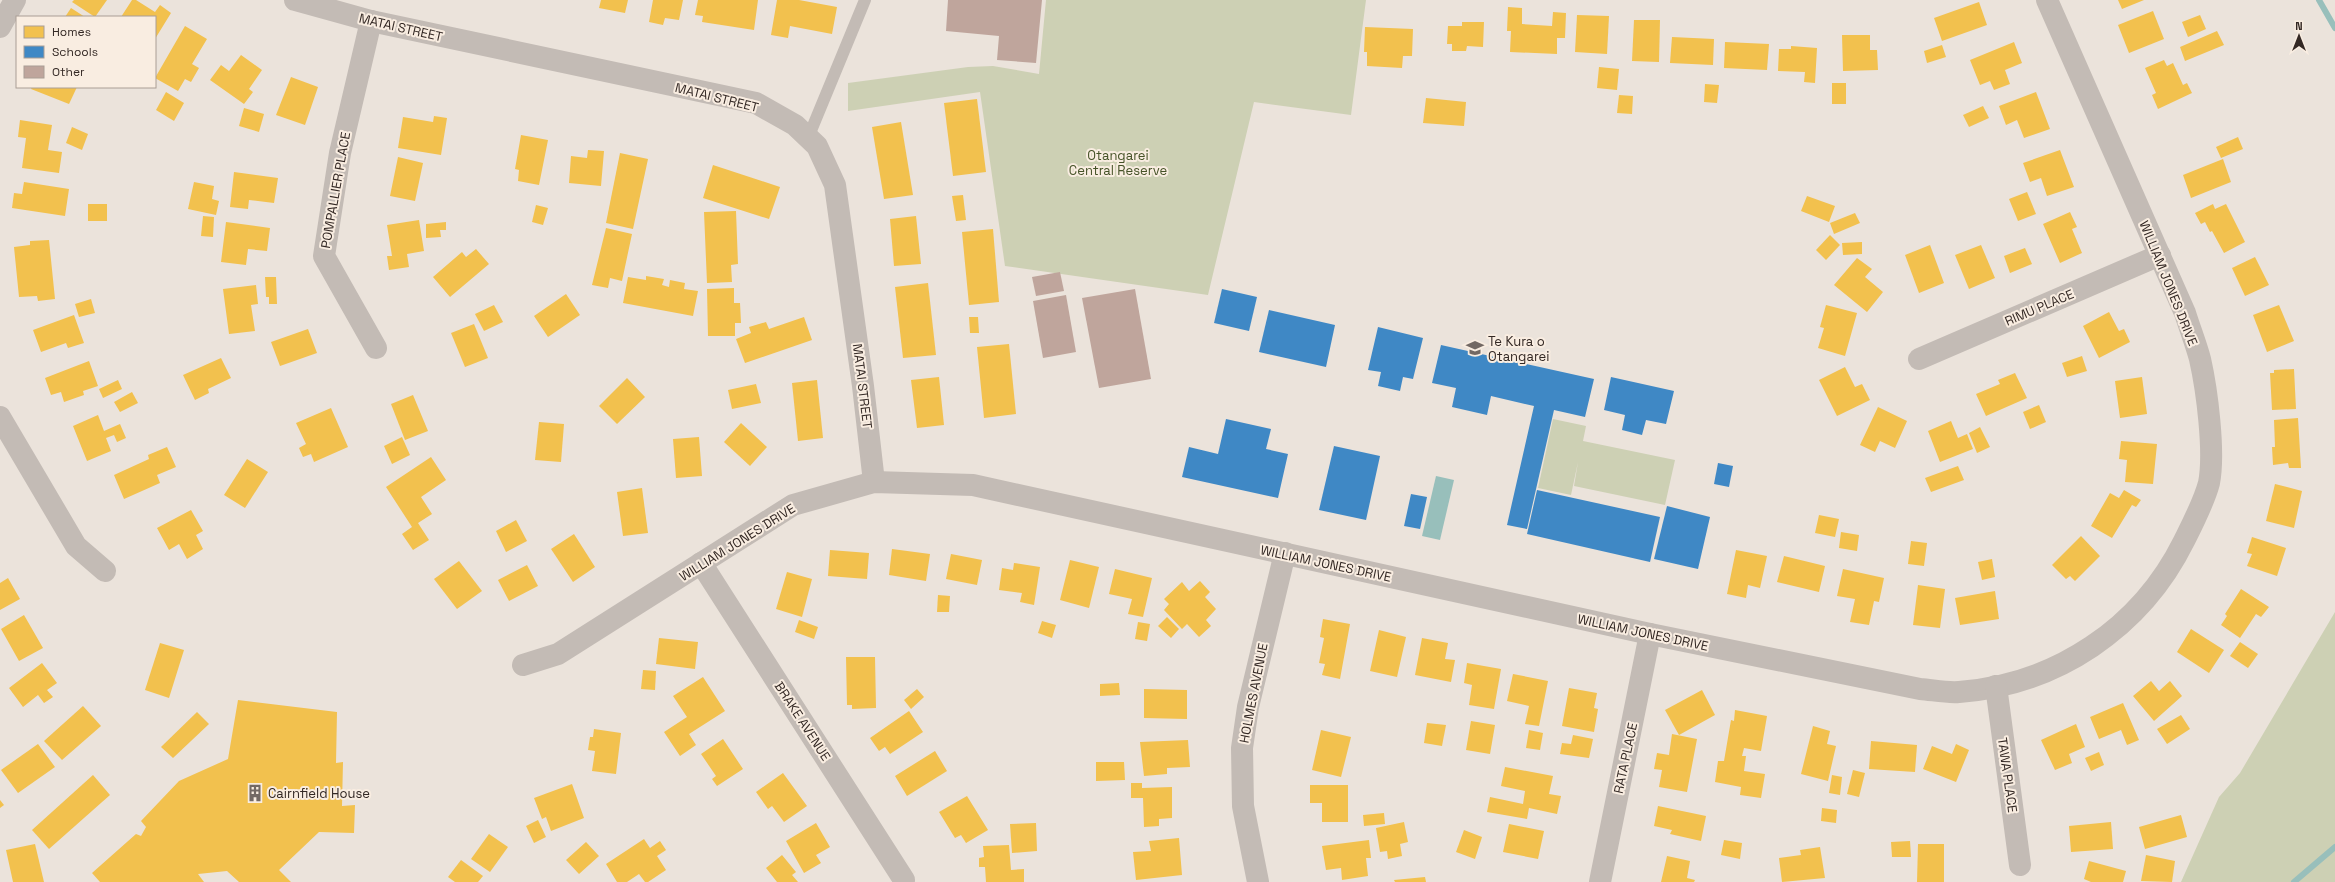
<svg xmlns="http://www.w3.org/2000/svg" width="2335" height="882" viewBox="0 0 2335 882" font-family="'Space Grotesk',sans-serif">
<style>
.green{fill:#cdd0b4}
.water{fill:#98bfbb}
.homes{fill:#f2c14e}
.schools{fill:#3f88c5}
.lines{fill:none;stroke-linecap:round;stroke-linejoin:round}
.stream{stroke:#98bfbb;stroke-width:6}
.building{fill:#bfa59c}
.lane{stroke:#c3bbb5;stroke-width:12}
.street{stroke:#c3bbb5;stroke-width:22}
.labels{text-anchor:middle;stroke-width:4;stroke-linejoin:round;paint-order:stroke}
.street-label{font-size:13px;fill:#332824;stroke:#f9ede1}
.park-label{font-size:13px;fill:#455227;stroke:#f9ede1}
.poi-label{font-size:13px;fill:#332824;stroke:#f9ede1;text-anchor:start}
</style>
<rect width="100%" height="100%" fill="#ebe3db"/>
<g class="green">
<path d="M1046,0H1366L1351,115L1254,102L1208,295L1005,266L980,92L848,111V83L968,67L993,66L1039,74Z"/>
<path d="M1553,419L1586,426L1583,441L1675,460L1665,505L1574,486L1578,462L1571,495L1538,488Z"/>
<path d="M2335,612V882H2181L2219,797L2240,773Z"/>
</g>
<path class="water" d="M1436,476L1454,480L1440,540L1422,536Z"/>
<g class="homes">
<path d="M74,0H107L95,17L72,2Z"/>
<path d="M132,0H136L155,12L160,5L171,13L155,39V17H121Z"/>
<path d="M601,0H628L625,13L599,8Z"/>
<path d="M653,0H683L679,20L665,18L663,25L649,22Z"/>
<path d="M698,0H758L754,30L702,22L703,16L695,15Z"/>
<path d="M777,0H799L837,7L832,34L790,26L788,38L771,35Z"/>
<path d="M2118,0H2144L2122,9Z"/>
<path d="M1979,2L1987,25L1942,41L1934,18Z"/>
<path d="M1508,7L1522,8V24L1552,26L1553,12L1566,13L1565,38H1557V54L1510,52L1511,31H1507Z"/>
<path d="M71,8L85,17H65Z"/>
<path d="M2153,11L2164,39L2129,53L2118,25Z"/>
<path d="M1577,15L1609,16L1607,54L1575,52Z"/>
<path d="M2200,15L2206,29L2188,37L2182,22Z"/>
<path d="M1634,20H1660L1659,62L1632,61Z"/>
<path d="M1462,22H1484L1483,47L1467,46L1466,51H1452V44H1447L1448,26H1462Z"/>
<path d="M185,26L207,39L192,64L199,68L191,82L185,79L178,91L155,78Z"/>
<path d="M1365,27L1413,29L1412,56H1403L1402,68L1367,66V52H1364Z"/>
<path d="M2217,31L2224,45L2185,61L2180,47Z"/>
<path d="M1842,35H1870V50H1877L1878,70L1843,71Z"/>
<path d="M1672,37L1714,39L1713,65L1670,63Z"/>
<path d="M1725,42L1769,44L1767,70L1724,68Z"/>
<path d="M2014,42L2022,63L2005,70L2010,84L1994,90L1990,81L1980,85L1970,60Z"/>
<path d="M1942,45L1946,57L1927,63L1924,51Z"/>
<path d="M1791,46L1817,48L1815,83L1804,82L1805,72L1778,71L1779,49H1791Z"/>
<path d="M241,55L262,70L249,89L253,92L244,104L210,80L221,65L229,71Z"/>
<path d="M2164,60L2167,66L2173,63L2183,85L2187,83L2192,93L2158,109L2152,95L2156,93L2145,68Z"/>
<path d="M1599,67L1619,69L1617,90L1597,88Z"/>
<path d="M291,77L318,87L305,125L276,115Z"/>
<rect x="1832" y="83" width="14" height="21"/>
<path d="M1705,84L1719,85L1717,103L1704,102Z"/>
<path d="M32,87H77L69,104L31,89Z"/>
<path d="M166,92L184,103L174,121L156,110Z"/>
<path d="M2036,92L2050,129L2024,138L2017,120L2006,125L1999,106Z"/>
<path d="M1619,95L1633,96L1632,114L1617,113Z"/>
<path d="M1426,98L1466,102L1464,126L1423,123Z"/>
<path d="M977,99L986,172L953,176L944,103Z"/>
<path d="M1983,106L1989,118L1969,127L1963,115Z"/>
<path d="M244,108L264,114L259,132L239,126Z"/>
<path d="M434,116L447,118L441,155L398,148L403,117L433,122Z"/>
<path d="M20,120L52,125L48,150L62,152L59,173L22,168L26,138L18,137Z"/>
<path d="M901,122L913,195L884,199L872,127Z"/>
<path d="M72,127L88,134L82,150L66,143Z"/>
<path d="M521,135L548,140L539,185L518,181L519,170L515,169Z"/>
<path d="M2238,137L2243,149L2221,158L2216,147Z"/>
<path d="M588,150L604,151L601,186L569,183L571,156L587,158Z"/>
<path d="M2060,150L2074,187L2047,196L2041,178L2030,182L2023,163Z"/>
<path d="M620,153L648,159L633,229L606,223Z"/>
<path d="M398,157L423,163L415,201L390,196Z"/>
<path d="M2223,159L2231,182L2191,198L2183,175Z"/>
<path d="M713,165L780,187L769,219L703,198Z"/>
<path d="M234,172L278,178L274,203L249,200L248,209L230,207Z"/>
<path d="M24,182L69,189L65,216L12,208L14,193L22,194Z"/>
<path d="M194,182L214,186L212,199L219,201L216,215L188,209Z"/>
<path d="M2027,192L2036,214L2018,221L2009,199Z"/>
<path d="M963,195L966,220L956,221L952,196Z"/>
<path d="M1807,196L1835,206L1829,222L1801,211Z"/>
<rect x="88" y="204" width="19" height="17"/>
<path d="M2213,204L2215,209L2226,204L2245,242L2224,253L2212,231L2210,232L2205,222L2201,224L2195,213Z"/>
<path d="M536,205L548,208L543,225L532,222Z"/>
<path d="M736,211L738,264L731,265L732,282L707,283L704,212Z"/>
<path d="M2070,212L2077,227L2072,229L2082,253L2060,263L2043,224Z"/>
<path d="M1855,213L1860,223L1834,234L1830,223Z"/>
<path d="M203,216L214,217L213,237L201,236Z"/>
<path d="M916,216L921,264L894,266L890,219Z"/>
<path d="M419,220L424,251L407,254L409,267L389,270L387,256H392L387,225Z"/>
<path d="M226,222L270,228L267,251L248,249L246,265L221,262Z"/>
<path d="M446,222V230H440L441,237L426,238V224Z"/>
<path d="M606,228L632,234L622,281L610,278L608,288L592,285Z"/>
<path d="M993,229L999,302L969,305L962,232Z"/>
<path d="M1830,235L1840,245L1826,260L1816,250Z"/>
<path d="M49,240L55,299L38,301L37,296L19,297L14,247L30,245V241Z"/>
<path d="M1862,242V254L1843,255L1842,243Z"/>
<path d="M1930,245L1944,283L1919,293L1905,255Z"/>
<path d="M1981,245L1995,278L1969,289L1955,255Z"/>
<path d="M2025,248L2032,264L2010,273L2004,256Z"/>
<path d="M476,249L489,264L450,297L433,277L462,252L466,257Z"/>
<path d="M2255,257L2269,285L2245,296L2232,268Z"/>
<path d="M1857,258L1872,269L1865,277L1883,292L1867,312L1834,285Z"/>
<path d="M646,276L664,279L662,285L669,287L670,280L685,283L684,289L698,291L693,316L623,303L628,277L646,280Z"/>
<path d="M265,277H276L277,304H269V297H266Z"/>
<path d="M928,283L936,355L903,358L895,287Z"/>
<path d="M256,285L258,304L251,305L255,331L229,334L223,289Z"/>
<path d="M734,288V303H740L741,323H735V336H708L707,289Z"/>
<path d="M566,294L580,315L548,337L534,316Z"/>
<path d="M91,299L95,313L79,317L75,304Z"/>
<path d="M494,305L503,322L484,331L475,314Z"/>
<path d="M1826,305L1857,313L1845,356L1818,348L1824,328L1820,327Z"/>
<path d="M2279,305L2294,341L2267,352L2253,315Z"/>
<path d="M2109,312L2119,331L2124,329L2130,342L2099,358L2083,326Z"/>
<path d="M74,315L84,343L68,348L66,343L41,352L33,330Z"/>
<path d="M804,317L812,340L745,363L736,339L751,333L749,327L766,322L769,329Z"/>
<path d="M969,317H978L979,333H970Z"/>
<path d="M474,324L488,358L465,367L451,333Z"/>
<path d="M308,329L317,353L280,366L271,342Z"/>
<path d="M1009,344L1016,414L984,418L977,347Z"/>
<path d="M2082,356L2087,371L2067,377L2062,363Z"/>
<path d="M221,358L231,378L208,389L209,393L195,400L183,375Z"/>
<path d="M89,361L98,386L83,391L84,395L64,402L61,392L51,395L45,378Z"/>
<path d="M1845,367L1855,387L1862,384L1870,400L1837,416L1819,380Z"/>
<path d="M2294,369L2296,409L2272,410L2270,373H2274V370Z"/>
<path d="M2015,373L2027,398L1986,416L1976,394L2000,384L1998,380Z"/>
<path d="M939,377L944,425L917,428L911,380Z"/>
<path d="M2142,377L2147,414L2120,418L2115,381Z"/>
<path d="M627,378L645,397L617,424L599,406Z"/>
<path d="M118,380L122,389L103,398L99,389Z"/>
<path d="M817,380L823,438L798,441L792,383Z"/>
<path d="M756,384L761,403L732,409L728,390Z"/>
<path d="M132,392L138,403L120,412L114,402Z"/>
<path d="M413,395L428,431L405,440L391,404Z"/>
<path d="M2039,405L2046,422L2030,429L2023,412Z"/>
<path d="M1878,407L1907,421L1895,448L1880,441L1875,452L1860,445Z"/>
<path d="M331,408L348,447L314,462L311,454L303,457L299,448L306,444L296,423Z"/>
<path d="M98,415L104,431L120,424L126,438L117,442L114,435L106,438L111,451L87,461L73,426Z"/>
<path d="M2298,418L2301,468H2289L2288,463L2273,465L2272,447H2275L2274,420Z"/>
<path d="M1951,421L1958,438L1967,434L1973,449L1940,462L1928,431Z"/>
<path d="M539,422L564,424L561,462L535,460Z"/>
<path d="M741,423L767,447L750,466L724,442Z"/>
<path d="M1980,427L1990,447L1977,453L1969,433Z"/>
<path d="M402,437L410,455L392,464L384,446Z"/>
<path d="M699,437L702,476L676,478L673,439Z"/>
<path d="M2121,441L2157,444L2153,484L2125,482L2127,460L2119,459Z"/>
<path d="M167,447L176,467L157,475L160,483L124,499L114,475L149,459L148,455Z"/>
<path d="M431,457L446,480L421,497L432,514L418,523L429,540L413,550L402,534L412,527L386,487Z"/>
<path d="M247,459L268,472L245,508L224,495Z"/>
<path d="M1958,466L1964,480L1931,492L1925,478Z"/>
<path d="M2275,484L2302,491L2294,528L2266,521Z"/>
<path d="M642,488L648,533L623,536L617,492Z"/>
<path d="M2124,490L2141,500L2136,507L2132,505L2112,538L2091,526L2110,493L2119,498Z"/>
<path d="M191,510L203,531L196,535L203,549L187,559L179,544L169,550L157,528Z"/>
<path d="M1819,515L1839,519L1835,537L1815,533Z"/>
<path d="M516,520L527,541L506,552L496,531Z"/>
<path d="M1841,532L1859,535L1857,551L1839,548Z"/>
<path d="M574,534L595,567L573,582L551,549Z"/>
<path d="M2081,536L2100,556L2075,581L2070,576L2066,579L2052,565Z"/>
<path d="M2252,537L2286,548L2277,576L2247,566L2252,554L2247,553Z"/>
<path d="M1911,541L1927,543L1924,566L1908,564Z"/>
<path d="M892,549L930,554L926,581L889,575Z"/>
<path d="M830,550L869,553L867,579L828,576Z"/>
<path d="M1736,550L1767,556L1760,588L1748,585L1746,598L1727,594Z"/>
<path d="M951,554L982,560L977,585L946,579Z"/>
<path d="M1784,556L1825,566L1819,592L1777,582Z"/>
<path d="M1992,559L1995,577L1982,580L1978,562Z"/>
<path d="M1070,560L1099,567L1089,608L1060,600Z"/>
<path d="M459,561L482,591L457,609L434,579Z"/>
<path d="M1014,563L1040,567L1034,605L1020,602L1022,593L999,590L1002,568L1013,570Z"/>
<path d="M527,565L538,586L509,601L498,580Z"/>
<path d="M1115,569L1152,578L1143,617L1128,614L1132,599L1109,594Z"/>
<path d="M1843,569L1884,578L1879,602L1874,601L1869,625L1850,622L1855,599L1837,596Z"/>
<path d="M787,572L812,579L802,617L776,609Z"/>
<path d="M8,578L20,599L0,610V583Z"/>
<path d="M1200,581L1210,592L1205,597L1216,609L1206,620L1211,626L1199,637L1187,624L1182,629L1164,610L1169,604L1164,599L1182,582L1189,591Z"/>
<path d="M1918,585L1945,589L1940,628L1913,625Z"/>
<path d="M2241,589L2269,607L2261,617L2256,614L2240,638L2221,625L2227,616L2225,614Z"/>
<path d="M1995,591L1999,619L1960,625L1955,598Z"/>
<path d="M938,595L950,596L949,612H937Z"/>
<path d="M24,615L43,648L19,661L1,629Z"/>
<path d="M1167,617L1179,629L1171,638L1158,626Z"/>
<path d="M1323,619L1350,624L1340,679L1322,675L1325,664L1319,663L1324,638L1320,637Z"/>
<path d="M799,620L818,627L814,639L795,632Z"/>
<path d="M1042,621L1056,625L1052,638L1038,633Z"/>
<path d="M1138,622L1150,624L1147,641L1135,639Z"/>
<path d="M2191,629L2224,650L2209,673L2177,652Z"/>
<path d="M1379,630L1406,637L1397,677L1370,671Z"/>
<path d="M659,638L698,642L695,669L656,664Z"/>
<path d="M1422,638L1448,643L1445,659L1455,660L1451,682L1415,675Z"/>
<path d="M2240,642L2258,654L2248,668L2230,656Z"/>
<path d="M160,643L184,650L169,698L145,690Z"/>
<path d="M846,657H875L876,708L852,709V705H847Z"/>
<path d="M42,663L57,683L47,690L53,697L44,703L38,695L23,707L9,688Z"/>
<path d="M1467,663L1501,669L1494,709L1469,705L1472,685L1464,683Z"/>
<path d="M643,670L656,671L655,690L641,689Z"/>
<path d="M1513,674L1548,681L1539,726L1525,724L1529,706L1507,701Z"/>
<path d="M703,677L725,711L689,734L696,745L680,756L664,732L687,717L673,696Z"/>
<path d="M2151,681L2159,691L2170,681L2182,696L2154,721L2133,696Z"/>
<path d="M1119,683L1120,695L1100,696V684Z"/>
<path d="M1569,688L1597,693L1594,708L1598,709L1594,732L1562,726Z"/>
<path d="M917,689L924,697L911,709L904,700Z"/>
<path d="M1144,689L1187,690V719L1144,718Z"/>
<path d="M1702,690L1715,715L1679,735L1665,710Z"/>
<path d="M238,700L337,712L336,763L343,762L342,806L355,805L354,833L319,832L279,870L291,882H239L227,871L198,874L204,882H100L92,873L136,834L141,836L146,827L141,821L179,781L228,759Z"/>
<path d="M2123,703L2139,740L2127,745L2121,730L2099,739L2090,717Z"/>
<path d="M83,706L101,726L62,760L44,741Z"/>
<path d="M1735,710L1767,716L1761,751L1744,748L1742,756H1746L1744,771L1765,774L1761,798L1740,795L1741,787L1715,782L1718,761H1724L1731,720L1734,721Z"/>
<path d="M909,711L923,732L890,754L885,747L879,751L870,738Z"/>
<path d="M197,712L209,724L173,758L161,747Z"/>
<path d="M2181,715L2190,729L2167,744L2157,729Z"/>
<path d="M1471,721L1495,725L1490,754L1466,750Z"/>
<path d="M1427,723L1446,725L1442,746L1424,743Z"/>
<path d="M2076,724L2085,747L2069,754L2072,763L2055,770L2041,740Z"/>
<path d="M1813,726L1830,731L1827,744L1836,746L1828,781L1801,774Z"/>
<path d="M594,729L621,733L616,774L592,771L595,751L588,750L590,737H593Z"/>
<path d="M1321,730L1351,737L1341,777L1312,770Z"/>
<path d="M1529,730L1543,733L1540,750L1526,748Z"/>
<path d="M1672,734L1697,739L1687,792L1659,787L1662,770L1654,769L1657,753L1669,755Z"/>
<path d="M1573,735L1593,739L1589,758L1560,754L1562,743L1571,744Z"/>
<path d="M723,739L743,769L717,786L712,779L716,776L701,754Z"/>
<path d="M1188,740L1190,767L1167,768V774L1144,776L1140,742Z"/>
<path d="M1871,741L1917,745L1915,772L1869,769Z"/>
<path d="M38,744L55,767L18,793L1,770Z"/>
<path d="M1956,744L1969,750L1956,782L1923,769L1932,746L1952,754Z"/>
<path d="M935,751L947,771L907,796L895,776Z"/>
<path d="M2099,752L2104,765L2091,771L2085,758Z"/>
<path d="M1096,762H1124L1125,780L1096,781Z"/>
<path d="M1505,767L1553,776L1549,794L1561,796L1557,814L1529,808L1527,819L1487,812L1490,797L1523,804L1525,791L1501,786Z"/>
<path d="M1853,770L1865,773L1859,797L1847,794Z"/>
<path d="M783,773L807,806L784,822L772,806L768,809L756,792Z"/>
<path d="M93,775L110,795L49,849L32,830Z"/>
<path d="M1832,775L1842,777L1840,795L1829,793Z"/>
<path d="M1131,783H1142V788L1172,787V818L1159,819V826L1144,827L1143,798H1131Z"/>
<path d="M572,784L584,818L551,831L546,817L542,819L534,798Z"/>
<path d="M1310,785H1348V822H1322V803H1310Z"/>
<path d="M967,796L988,830L966,843L961,835L955,838L939,812Z"/>
<path d="M0,800L4,805L0,808Z"/>
<path d="M1658,806L1706,816L1701,841L1670,834L1672,830L1654,826Z"/>
<path d="M1822,808L1837,810L1836,823L1821,821Z"/>
<path d="M1384,813L1385,824L1364,826L1363,815Z"/>
<path d="M2181,815L2187,837L2145,849L2139,827Z"/>
<path d="M538,820L546,837L534,843L526,826Z"/>
<path d="M1404,822L1408,842L1400,844L1402,856L1388,859L1387,851L1380,852L1376,828Z"/>
<path d="M2111,822L2113,849L2071,852L2069,826Z"/>
<path d="M816,823L830,847L816,855L821,863L804,873L786,841Z"/>
<path d="M1036,823L1037,851L1012,853L1010,824Z"/>
<path d="M1509,824L1544,831L1538,859L1503,852Z"/>
<path d="M1464,830L1482,837L1475,859L1456,852Z"/>
<path d="M489,834L508,847L490,872L471,859Z"/>
<path d="M1179,838L1182,875L1136,880L1133,852L1151,851L1149,841Z"/>
<path d="M644,839L650,848L660,841L666,850L657,856L666,870L648,882H645L639,874L627,882H617L606,864Z"/>
<path d="M1369,840L1371,858H1366L1368,876L1342,880L1341,868L1326,870L1322,846Z"/>
<path d="M1724,840L1742,843L1740,859L1721,855Z"/>
<path d="M1910,841L1911,857H1892L1891,842Z"/>
<path d="M586,842L599,856L579,874L566,860Z"/>
<path d="M35,844L44,882H13L6,850Z"/>
<path d="M1918,844H1944V882H1917Z"/>
<path d="M1009,845L1011,870L1024,869V882H986L985,867H979V858L984,857L983,846Z"/>
<path d="M1820,847L1825,878L1782,882L1779,858L1801,855L1800,850Z"/>
<path d="M782,855L796,872L792,875L798,882H777L766,868Z"/>
<path d="M2146,855L2175,861L2172,882L2141,881Z"/>
<path d="M1667,856L1690,861L1687,878L1695,880L1694,882H1661Z"/>
<path d="M461,860L483,876L478,882H455L448,877Z"/>
<path d="M2089,861L2126,871L2123,882H2091L2084,879Z"/>
<path d="M1425,877L1426,882H1395L1394,880Z"/>
</g>
<g class="schools">
<path d="M1222,289L1257,297L1249,331L1214,323Z"/>
<path d="M1269,310L1335,325L1326,367L1259,352Z"/>
<path d="M1378,327L1423,338L1413,379L1403,377L1400,391L1378,386L1381,372L1368,370Z"/>
<path d="M1441,345L1594,379L1585,417L1554,410L1527,529L1507,525L1534,406L1491,396L1487,415L1452,407L1456,388L1432,383Z"/>
<path d="M1611,377L1674,391L1666,424L1646,420L1642,435L1622,430L1625,415L1604,410Z"/>
<path d="M1226,419L1271,429L1266,449L1288,454L1278,498L1182,477L1189,447L1218,454Z"/>
<path d="M1334,446L1380,456L1366,520L1319,510Z"/>
<path d="M1718,463L1733,466L1729,487L1714,484Z"/>
<path d="M1537,490L1660,517L1650,562L1527,534Z"/>
<path d="M1411,494L1427,497L1420,529L1404,526Z"/>
<path d="M1667,506L1710,517L1698,569L1654,559Z"/>
</g>
<g class="lines">
<g class="stream">
<path d="M2319,0L2335,28"/>
<path d="M2294,882L2335,847"/>
</g>
</g>
<g class="building">
<path d="M948,0H1042L1036,63L997,60L999,36L946,31Z"/>
<path d="M1060,272L1064,291L1036,296L1032,277Z"/>
<path d="M1135,289L1151,379L1099,388L1082,298Z"/>
<path d="M1066,295L1076,352L1043,358L1033,301Z"/>
</g>
<g class="lines">
<path class="lane" d="M808,138L865,0"/>
<g class="street">
<path d="M295,0L371,21L756,103L795,125L817,146L835,185L863,386L874,482"/>
<path d="M371,21L340,153L324,256L376,348"/>
<path d="M0,27L15,0"/>
<path d="M1919,359L2160,255"/>
<path d="M0,417L76,546L105,571"/>
<path d="M701,563L904,880"/>
<path d="M523,665L558,654L793,505L874,482L973,485L1650,634L1920,689C1933,690 1946,693 1959,692C2056,685 2141,628 2184,541C2193,523 2204,502 2209,483C2215,452 2207,390 2200,359C2196,344 2190,329 2185,313L2047,0"/>
<path d="M1996,686L2020,865"/>
<path d="M1258,882L1243,806L1242,748L1248,707L1285,553"/>
<path d="M1600,882L1650,634"/>
</g>
</g>
<defs>
<g id="school-bare" transform="scale(1.38)"><path d="M0-5L7-2L0 1L-7-2ZM-4 1L0 2.5L4 1V4Q0 6-4 4Z" fill="#736964" stroke="#f9ede1" stroke-width="2.5" paint-order="stroke"/></g>
<g id="building-bare" transform="scale(1.38)"><path d="M-4-6H4V6H1V3H-1V6H-4ZM-2.5-4.3h1.7v1.8h-1.7ZM.8-4.3h1.7v1.8H.8ZM-2.5-1h1.7V.8h-1.7ZM.8-1h1.7V.8H.8Z" fill="#736964" stroke="#f9ede1" stroke-width="2.5" paint-order="stroke"/></g>
</defs>
<g fill-rule="evenodd">
<use href="#school-bare" x="1475" y="348"/>
<use href="#building-bare" x="255" y="793"/>
</g>
<g class="labels">
<g class="street-label">
<text transform="translate(401 27) rotate(13)" y="5">MATAI STREET</text>
<text transform="translate(717 97) rotate(14)" y="5">MATAI STREET</text>
<text transform="translate(335 190) rotate(-80)" y="5">POMPALLIER PLACE</text>
<text transform="translate(2169 283) rotate(68)" y="5">WILLIAM JONES DRIVE</text>
<text transform="translate(2039 307) rotate(-23)" y="5">RIMU PLACE</text>
<text transform="translate(863 386) rotate(83)" y="5">MATAI STREET</text>
<text transform="translate(737 542) rotate(-32)" y="5">WILLIAM JONES DRIVE</text>
<text transform="translate(1326 563) rotate(12)" y="5">WILLIAM JONES DRIVE</text>
<text transform="translate(1643 632) rotate(12)" y="5">WILLIAM JONES DRIVE</text>
<text transform="translate(1253 693) rotate(-79)" y="5">HOLMES AVENUE</text>
<text transform="translate(803 721) rotate(57)" y="5">BRAKE AVENUE</text>
<text transform="translate(1625 758) rotate(-78)" y="5">RATA PLACE</text>
<text transform="translate(2008 775) rotate(82)" y="5">TAWA PLACE</text>
</g>
<g class="park-label">
<text x="1118" y="160">Otangarei<tspan x="1118" dy="15">Central Reserve</tspan></text>
</g>
<g class="poi-label">
<text x="1488" y="346">Te Kura o<tspan x="1488" dy="15">Otangarei</tspan></text>
<text x="268" y="798">Cairnfield House</text>
</g>
</g>
<rect x="16" y="16" width="140" height="72" fill="#f9ede1" stroke="#aa9e95"/>
<rect x="24" y="26" width="20" height="12" fill="#f2c14e" stroke="#aa9e95"/>
<text x="52" y="36" font-size="12" fill="#332824">Homes</text>
<rect x="24" y="46" width="20" height="12" fill="#3f88c5" stroke="#aa9e95"/>
<text x="52" y="56" font-size="12" fill="#332824">Schools</text>
<rect x="24" y="66" width="20" height="12" fill="#bfa59c" stroke="#aa9e95"/>
<text x="52" y="76" font-size="12" fill="#332824">Other</text>
<g transform="translate(2299 36)" stroke="#f9ede1" stroke-width="3" paint-order="stroke">
<path d="M0-3L7 15L0 10L-7 15Z" fill="#332824"/>
<text y="-6" font-size="11" font-weight="bold" text-anchor="middle" fill="#332824">N</text>
</g>
</svg>
